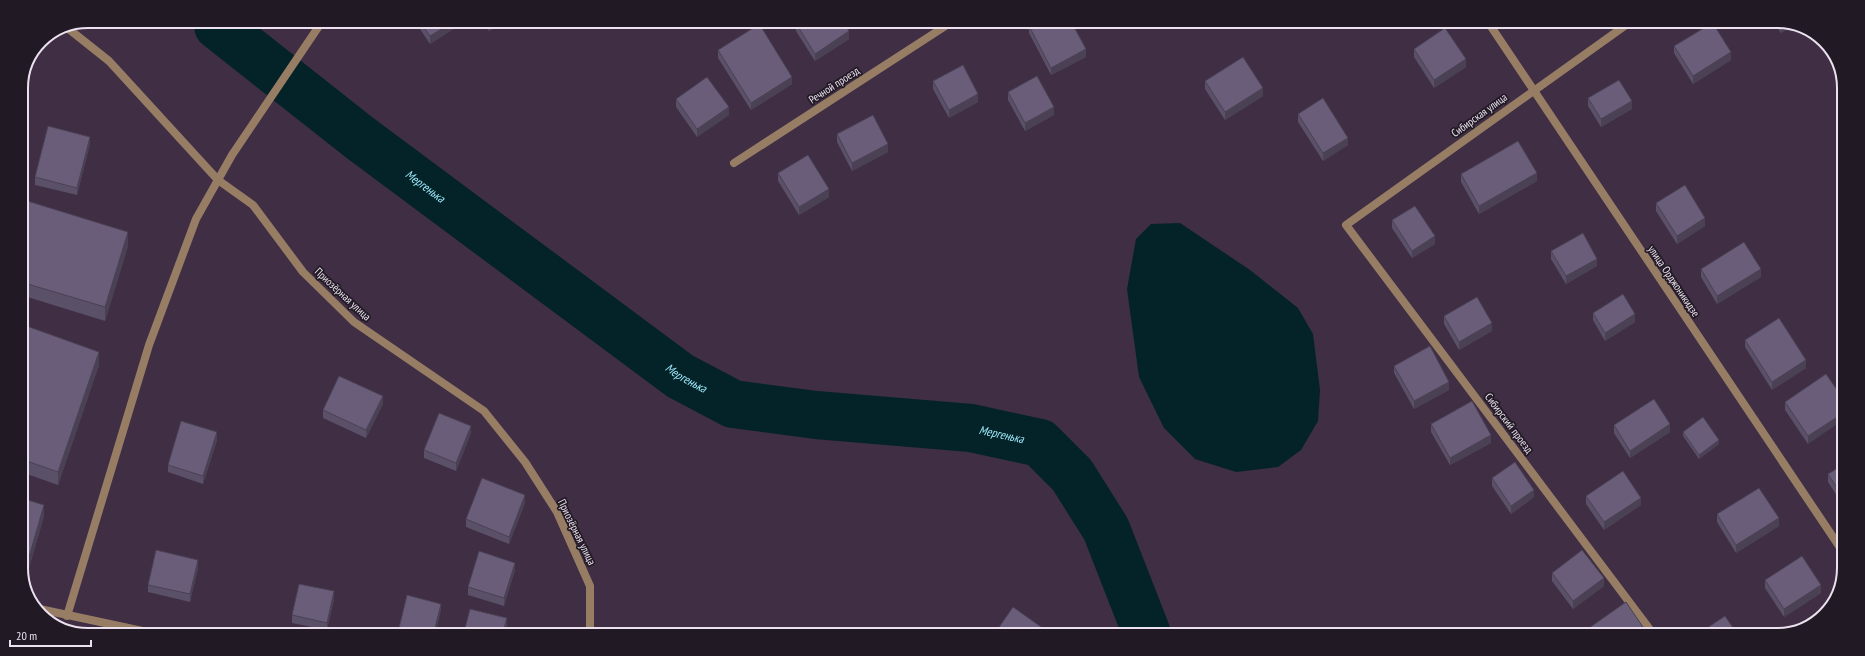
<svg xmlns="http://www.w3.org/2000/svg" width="1865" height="656" viewBox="0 0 1865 656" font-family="'PT Sans Narrow',sans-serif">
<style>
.water{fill:#042329}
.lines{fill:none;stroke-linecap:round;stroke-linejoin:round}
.river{stroke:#042329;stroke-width:48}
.street{stroke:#977d64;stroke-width:8}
.wall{fill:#5a5068}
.shaded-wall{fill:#4a4155}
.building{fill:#695d79;stroke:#4a4155}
.labels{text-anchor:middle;stroke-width:3.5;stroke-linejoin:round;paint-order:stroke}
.street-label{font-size:11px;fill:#ebe1ef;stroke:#211a24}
.water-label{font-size:12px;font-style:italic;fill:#9fe8fa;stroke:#211a24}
.rim{fill:none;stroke:#ebe1ef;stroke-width:2}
</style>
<rect width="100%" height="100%" fill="#3f2e44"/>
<path class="water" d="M1180,223L1250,270L1298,308L1313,334L1320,390L1318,421L1301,450L1278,467L1236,472L1195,459L1164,428L1139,377L1127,289L1136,239L1151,224Z"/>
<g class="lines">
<path class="river" id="s1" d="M218,26L360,138L680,376L733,404L816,415L971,428L1040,443L1072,475L1106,529L1147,634"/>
<g class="street">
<path d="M1490,25L1841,549"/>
<path d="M1626,25L1346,225L1654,635"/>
<path d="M65,26L109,61L218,180L253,205L303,272L354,322L484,411L525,462L557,512L590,586V633"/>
<path d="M734,163L947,25"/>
<path d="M35,608L147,632"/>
<path d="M67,616L149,345L196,219L232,155L319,26"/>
<path d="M1804,626L1825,611"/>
</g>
</g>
<g class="wall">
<path d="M1795,24L1781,33L1776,25Z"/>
<path d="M796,25H846L849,39L815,61L796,31Z"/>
<path d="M418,26H455V28L430,44Z"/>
<path d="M485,26H498L489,31Z"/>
<path d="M1029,26L1086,57L1051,75L1029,33Z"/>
<path d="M1674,46L1731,60L1693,84L1674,53Z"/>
<path d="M1414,49L1466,67L1434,88L1414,57Z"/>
<path d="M718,50L792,84L751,110L718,58Z"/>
<path d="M933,81L978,102L949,118L933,89Z"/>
<path d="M1205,81L1263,96L1225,120L1205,89Z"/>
<path d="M1008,92L1054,115L1025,131L1008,100Z"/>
<path d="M1588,98L1632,109L1601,127L1588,106Z"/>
<path d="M676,99L729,115L697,137L676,107Z"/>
<path d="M1298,114L1348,145L1323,161L1298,122Z"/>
<path d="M837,134L888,152L852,171L837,142Z"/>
<path d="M90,144L77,195L35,185V177Z"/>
<path d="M778,173L829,197L799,215L778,181Z"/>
<path d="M1461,174L1537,181L1479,214L1461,182Z"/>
<path d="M21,199L128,246L105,321L21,295Z"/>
<path d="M1656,203L1705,226L1677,244L1656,211Z"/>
<path d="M1392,220L1435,244L1412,258L1392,228Z"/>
<path d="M1551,251L1597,266L1566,284L1551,259Z"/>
<path d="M1701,269L1761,277L1717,304L1701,277Z"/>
<path d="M1593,313L1635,322L1605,341L1593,320Z"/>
<path d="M1444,316L1492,331L1459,350L1444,324Z"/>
<path d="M21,324L99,365L58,485L21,472Z"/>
<path d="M1745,340L1806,368L1772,390L1745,347Z"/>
<path d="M1394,366L1449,390L1414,409L1394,373Z"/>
<path d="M1826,374L1808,444L1785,410V402Z"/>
<path d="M383,404L366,438L323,418V410Z"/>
<path d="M1431,424L1491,443L1450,465L1431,432Z"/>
<path d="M1614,425L1670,432L1630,458L1614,433Z"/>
<path d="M1683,432L1719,444L1699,459L1683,436Z"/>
<path d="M471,433L456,471L424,458V450Z"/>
<path d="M217,440L203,484L168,472V465Z"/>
<path d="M1841,466V502L1828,482V474Z"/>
<path d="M1492,478L1534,497L1511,514L1492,486Z"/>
<path d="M1586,496L1641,505L1604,530L1586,504Z"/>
<path d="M21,498L44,516L29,568L21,566Z"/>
<path d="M525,503L509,544L466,527V519Z"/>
<path d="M1717,514L1779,526L1736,553L1717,522Z"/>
<path d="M198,568L190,602L148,592V585Z"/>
<path d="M515,570L504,606L468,595V587Z"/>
<path d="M1552,573L1604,586L1573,609L1552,581Z"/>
<path d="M1765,580L1821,593L1784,617L1765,588Z"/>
<path d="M334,599L327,630L292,623V615Z"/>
</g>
<g class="shaded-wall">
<path d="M1782,24H1795L1781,33V25Z"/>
<path d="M1335,25H1341L1335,29Z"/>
<path d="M446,26H455V28L430,44V36Z"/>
<path d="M489,26H498L489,31Z"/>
<path d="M849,31V39L815,61V54Z"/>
<path d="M1086,49V57L1051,75V68Z"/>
<path d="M1731,52V60L1693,84V76Z"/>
<path d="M1466,59V67L1434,88V80Z"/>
<path d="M792,77V84L751,110V103Z"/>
<path d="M1263,88V96L1225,120V112Z"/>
<path d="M978,94V102L949,118V110Z"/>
<path d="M1632,101V109L1601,127V119Z"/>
<path d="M729,107V115L697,137V129Z"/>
<path d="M1054,107V115L1025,131V123Z"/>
<path d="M90,137V144L77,195V188Z"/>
<path d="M1348,138V145L1323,161V153Z"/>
<path d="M888,144V152L852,171V163Z"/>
<path d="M1537,173V181L1479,214V206Z"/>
<path d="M829,189V197L799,215V207Z"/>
<path d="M1705,218V226L1677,244V236Z"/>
<path d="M128,232V246L105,321V307Z"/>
<path d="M1435,236V244L1412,258V251Z"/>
<path d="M1597,259V266L1566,284V276Z"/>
<path d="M1761,269V277L1717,304V296Z"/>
<path d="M1635,314V322L1605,341V333Z"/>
<path d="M1492,323V331L1459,350V342Z"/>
<path d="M99,352V365L58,485V472Z"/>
<path d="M1806,360V368L1772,390V382Z"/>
<path d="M1449,382V390L1414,409V401Z"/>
<path d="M383,396V404L366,438V430Z"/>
<path d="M1842,414V421L1808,444V436Z"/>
<path d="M1670,424V432L1630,458V451Z"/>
<path d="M471,426V433L456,471V463Z"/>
<path d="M217,432V440L203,484V476Z"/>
<path d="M1491,435V443L1450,465V458Z"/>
<path d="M1719,440V444L1699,459V455Z"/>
<path d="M1534,490V497L1511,514V506Z"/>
<path d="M525,495V503L509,544V537Z"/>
<path d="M1641,498V505L1604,530V522Z"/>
<path d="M44,505V516L29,568V557Z"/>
<path d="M1779,518V526L1736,553V545Z"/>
<path d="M198,560V568L190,602V594Z"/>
<path d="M515,563V570L504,606V598Z"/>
<path d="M1604,578V586L1573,609V601Z"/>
<path d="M1821,585V593L1784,617V609Z"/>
<path d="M334,591V599L327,630V623Z"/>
<path d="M441,604V611L436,632H434Z"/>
<path d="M507,618V626L505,632H503Z"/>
<path d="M1044,629V634H1041Z"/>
<path d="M1645,630V635H1638Z"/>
</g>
<g class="building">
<path d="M758,25H760L792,77L751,103L718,50Z"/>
<path d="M797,25H846L849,31L815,54Z"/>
<path d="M1030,25H1073L1086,49L1051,68L1029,26Z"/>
<path d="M1709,25H1714L1731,52L1693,76L1674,46Z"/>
<path d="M423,26H446L430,36Z"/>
<path d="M1445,28L1466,59L1434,80L1414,49Z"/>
<path d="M1243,57L1263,88L1225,112L1205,81Z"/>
<path d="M963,65L978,94L949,110L933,81Z"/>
<path d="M1037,76L1054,107L1025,123L1008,92Z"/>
<path d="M707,77L729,107L697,129L676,99Z"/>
<path d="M1619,80L1632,101L1601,119L1588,98Z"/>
<path d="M1323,98L1348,138L1323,153L1298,114Z"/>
<path d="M873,115L888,144L852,163L837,134Z"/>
<path d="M48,126L90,137L77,188L35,177Z"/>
<path d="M1518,141L1537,173L1479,206L1461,174Z"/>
<path d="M808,155L829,189L799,207L778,173Z"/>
<path d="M1685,185L1705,218L1677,236L1656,203Z"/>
<path d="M21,199L128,232L105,307L21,282Z"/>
<path d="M1415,206L1435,236L1412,251L1392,220Z"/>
<path d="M1583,233L1597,259L1566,276L1551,251Z"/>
<path d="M1744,242L1761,269L1717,296L1701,269Z"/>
<path d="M1623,294L1635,314L1605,333L1593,313Z"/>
<path d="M1477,297L1492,323L1459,342L1444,316Z"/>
<path d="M1779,318L1806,360L1772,382L1745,340Z"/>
<path d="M21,324L99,352L58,472L21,459Z"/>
<path d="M1430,346L1449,382L1414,401L1394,366Z"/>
<path d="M1826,374L1842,397V414L1808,436L1785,402Z"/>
<path d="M339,376L383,396L366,430L323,410Z"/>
<path d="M1654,399L1670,424L1630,451L1614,425Z"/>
<path d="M1472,401L1491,435L1450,458L1431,424Z"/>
<path d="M439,413L471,426L456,463L424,450Z"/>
<path d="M1703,417L1719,440L1699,455L1683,432Z"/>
<path d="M181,421L217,432L203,476L168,465Z"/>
<path d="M1515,462L1534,490L1511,506L1492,478Z"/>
<path d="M1841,466V494L1828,474Z"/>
<path d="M1623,471L1641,498L1604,522L1586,496Z"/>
<path d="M482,478L525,495L509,537L466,519Z"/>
<path d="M1759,488L1779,518L1736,545L1717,514Z"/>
<path d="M21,498L44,505L29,557L21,555Z"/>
<path d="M156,550L198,560L190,594L148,585Z"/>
<path d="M1582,550L1604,578L1573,601L1552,573Z"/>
<path d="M479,551L515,563L504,598L468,587Z"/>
<path d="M1802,556L1821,585L1784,609L1765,580Z"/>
<path d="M299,584L334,591L327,623L292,615Z"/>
<path d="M407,595L441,604L434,632H398Z"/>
<path d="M1626,602L1645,630L1638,635H1579Z"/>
<path d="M1013,607L1044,629L1041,634L995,633Z"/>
<path d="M470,609L507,618L503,632H464Z"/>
<path d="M1725,616L1738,635H1699L1698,634Z"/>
</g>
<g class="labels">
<g class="street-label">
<text transform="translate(834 85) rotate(-33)" y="4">Речной проезд</text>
<text transform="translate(1479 115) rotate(-36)" y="4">Сибирская улица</text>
<text transform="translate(1674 281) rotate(56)" y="4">улица Орджоникидзе</text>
<text transform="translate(343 294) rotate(43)" y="4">Приозёрная улица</text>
<text transform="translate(1509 423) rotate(53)" y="4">Сибирский проезд</text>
<text transform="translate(577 532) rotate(64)" y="4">Приозёрная улица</text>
</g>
<g class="water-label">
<text dy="4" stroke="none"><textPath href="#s1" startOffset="262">Мергенька</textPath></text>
<text dy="4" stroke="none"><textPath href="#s1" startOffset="586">Мергенька</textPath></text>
<text dy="4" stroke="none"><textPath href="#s1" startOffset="910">Мергенька</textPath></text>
</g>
</g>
<path d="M0 0H1865V656H0ZM88 28H1777A60 60 0 0 1 1837 88V568A60 60 0 0 1 1777 628H88A60 60 0 0 1 28 568V88A60 60 0 0 1 88 28Z" fill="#211a24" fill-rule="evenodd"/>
<path class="rim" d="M88 28H1777A60 60 0 0 1 1837 88V568A60 60 0 0 1 1777 628H88A60 60 0 0 1 28 568V88A60 60 0 0 1 88 28Z"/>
<path d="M10 640v6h81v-6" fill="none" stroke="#ebe1ef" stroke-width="2"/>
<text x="16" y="640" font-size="12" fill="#ebe1ef" stroke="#211a24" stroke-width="3" paint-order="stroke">20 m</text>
</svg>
